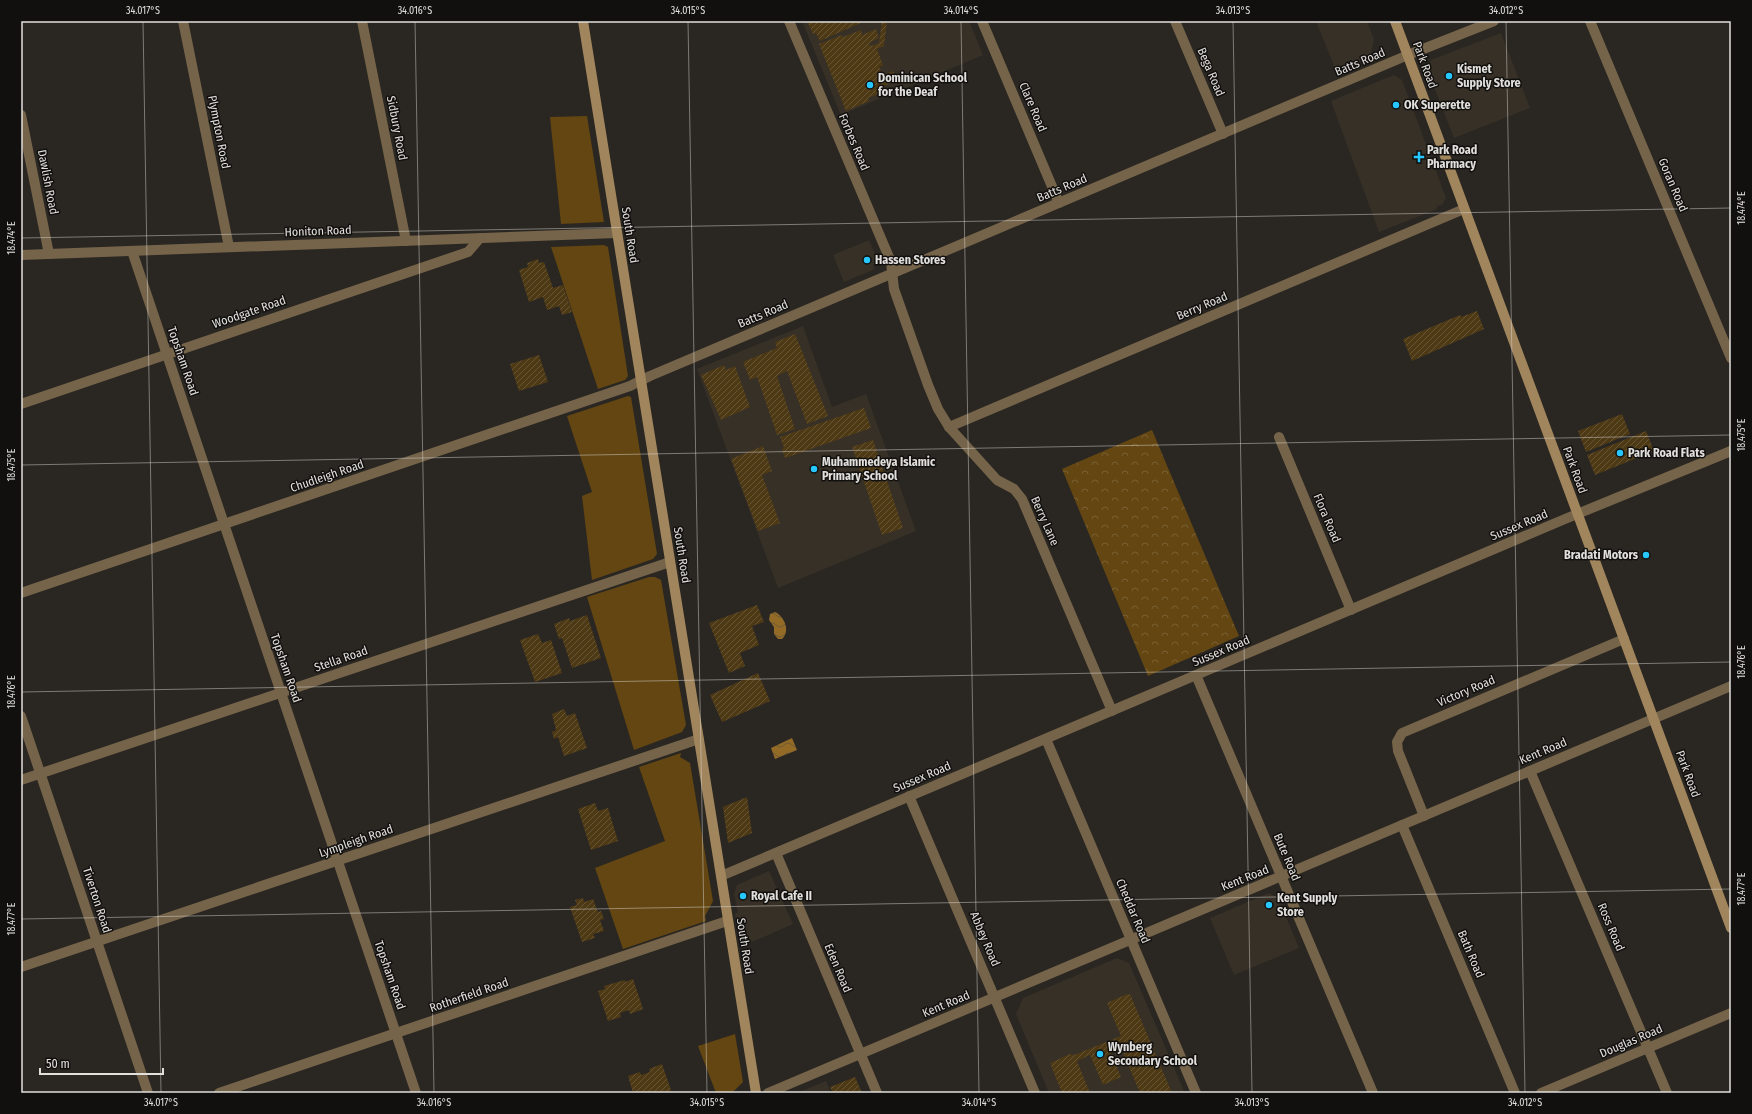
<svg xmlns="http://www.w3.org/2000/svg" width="1752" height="1114" viewBox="0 0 1752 1114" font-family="'Fira Sans Condensed',sans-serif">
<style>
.built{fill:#373026}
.grass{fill:#634611}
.park{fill:url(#park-crowns)}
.water{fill:url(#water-waves)}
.building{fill:url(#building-hatch)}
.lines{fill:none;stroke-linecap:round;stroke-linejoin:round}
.street{stroke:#75644a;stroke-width:10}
.secondary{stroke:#a1855c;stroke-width:10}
.ticks{fill:none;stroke:#e2e0dd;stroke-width:1;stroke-opacity:0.45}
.poi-dot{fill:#27c8ff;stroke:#12100e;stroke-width:1.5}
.labels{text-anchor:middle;stroke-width:3;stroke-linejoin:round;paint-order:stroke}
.street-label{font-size:12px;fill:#e2e0dd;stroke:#12100e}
.poi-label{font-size:12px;font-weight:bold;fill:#e2e0dd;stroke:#12100e;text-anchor:start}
.neatline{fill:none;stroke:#e2e0dd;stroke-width:1.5}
.ticks-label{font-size:10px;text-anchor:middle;fill:#e2e0dd}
</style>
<defs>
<pattern id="park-crowns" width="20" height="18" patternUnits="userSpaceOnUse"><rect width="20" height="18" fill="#634611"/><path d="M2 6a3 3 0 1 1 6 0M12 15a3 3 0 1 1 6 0" fill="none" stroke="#796033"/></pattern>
<pattern id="water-waves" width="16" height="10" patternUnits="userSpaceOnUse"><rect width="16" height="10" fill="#936b27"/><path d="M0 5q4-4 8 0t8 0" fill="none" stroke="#6f5933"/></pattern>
<pattern id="building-hatch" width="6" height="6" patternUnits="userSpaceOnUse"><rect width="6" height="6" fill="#4e3915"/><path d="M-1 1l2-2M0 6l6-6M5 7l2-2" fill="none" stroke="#675537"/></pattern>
</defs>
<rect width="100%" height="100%" fill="#2a2722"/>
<g class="built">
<path d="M802,21H969L983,55L841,115Z"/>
<path d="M1316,21H1367L1374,40L1370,58L1336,71Z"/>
<path d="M1501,33L1530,108L1454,138L1427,69L1431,60Z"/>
<path d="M1394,75L1402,80L1446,198L1442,205L1437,206V209L1379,232L1331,101Z"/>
<path d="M869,240L877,259L873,266L875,269L844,282L833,255Z"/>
<path d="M803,326L832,407L866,394L916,531L778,588L697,369Z"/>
<path d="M769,871L793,924L741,947L735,913H738L734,894L737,885Z"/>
<path d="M1269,893L1278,898L1299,948L1234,975L1210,918Z"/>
<path d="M1117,958L1129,963L1185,1093H1049L1016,1014L1023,998Z"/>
<path d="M826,1081L831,1093H797Z"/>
</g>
<g class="grass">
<path d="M587,116L604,222L561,224L550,117Z"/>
<path d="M604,245L608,247L628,376L625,380L598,389L551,247Z"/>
<path d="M628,396L631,397L657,554L653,559L592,580L582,496L592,492L567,416Z"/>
<path d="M649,577H655L661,580L686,725L682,732L634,750L587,597Z"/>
<path d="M681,753L680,757L690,763L713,901L705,916L706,921L623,949L595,868L665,841L639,767Z"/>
<path d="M735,1034L743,1082L732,1093H716L698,1046Z"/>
</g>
<path class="park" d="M1152,430L1239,636L1148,676L1062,469Z"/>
<g class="water">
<path d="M775,612C784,616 791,631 782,639H778L774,634V627L769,620L770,614Z"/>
<path d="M792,738L797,750L775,759L771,748Z"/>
</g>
<g class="building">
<path d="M807,21H865L820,41L816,33L813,34Z"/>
<path d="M882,21H887L884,46L877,49L883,65L879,67L883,75L893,71L897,80L884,86L886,91L868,98L869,101L846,111L819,44L842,35L843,37L861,30L862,35L876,29L879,38L869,43L871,46L879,43Z"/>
<path d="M538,259L539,263L544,262L553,288L563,285L572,312L562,315L559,306L547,310L543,297L529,302L519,270L528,267L527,263Z"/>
<path d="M1477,311L1484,329L1412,361L1403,339L1460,315L1461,317Z"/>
<path d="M795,334L828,416L807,424L787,371L777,376L795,429L777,435L757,377L750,380L743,362L777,348L775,342Z"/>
<path d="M539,355L548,382L519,391L510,364Z"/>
<path d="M724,365L726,370L735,366L750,407L721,420L701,375Z"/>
<path d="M864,408L871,428L785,458L782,449L784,448L780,437Z"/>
<path d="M1622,414L1630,434L1586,452L1578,431Z"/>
<path d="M1646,431L1654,451L1595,475L1587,455Z"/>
<path d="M873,440L903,528L882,535L852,447Z"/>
<path d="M763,446L772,471L762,475L780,523L758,531L731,459Z"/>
<path d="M757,605L764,622L752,626L759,645L740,653L745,666L729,673L709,623Z"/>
<path d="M587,615L601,658L572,668L562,638L559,639L554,624L569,618L570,621Z"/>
<path d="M538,634L542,643L551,640L562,673L535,682L520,640Z"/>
<path d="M758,673L770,701L722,722L710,695Z"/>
<path d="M564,709L567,716L575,713L587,748L564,756L558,737L554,739L552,732L556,730L552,714Z"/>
<path d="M747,797L752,833L728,843L723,807Z"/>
<path d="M595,803L598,811L608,808L618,841L591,850L578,809Z"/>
<path d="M583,898L584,902L593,899L598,912L601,911L604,919L600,920L604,931L593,934L595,938L582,942L570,907L577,905L575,900Z"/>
<path d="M633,979L643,1009L630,1014L629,1010L620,1013L621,1017L608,1021L598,991L605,989L604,986L625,980V982Z"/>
<path d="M1127,994L1128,995L1130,994L1172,1093H1140L1119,1043L1108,1047L1121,1077L1103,1085L1090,1055L1077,1061L1090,1093H1062L1050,1063L1070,1054L1074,1055L1121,1036L1107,1003Z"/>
<path d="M662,1064L672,1093H633L628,1076L640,1072L641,1075L650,1072L649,1069Z"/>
<path d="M855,1077L862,1093H833L830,1087Z"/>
</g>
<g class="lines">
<g class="street">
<path d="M183,21L229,247"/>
<path d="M362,21L406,241"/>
<path d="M789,21L891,262L894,289L928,385L938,409L949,427L997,480L1014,489L1022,499L1112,711"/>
<path d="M982,21L1059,203"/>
<path d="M1175,21L1223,134"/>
<path d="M1590,21L1731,358"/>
<path d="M21,115L49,254"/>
<path d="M132,251L416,1093"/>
<path d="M21,255L617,233"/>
<path d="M21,404L468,252L480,238"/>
<path d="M949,427L1464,209"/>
<path d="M1279,437L1351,610"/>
<path d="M21,593L630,386L650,376L1408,55L1494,21"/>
<path d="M1196,675L1373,1093"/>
<path d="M21,716L148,1093"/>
<path d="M1046,739L1196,1093"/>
<path d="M1530,771L1667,1093"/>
<path d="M21,780L670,562"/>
<path d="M909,796L1035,1093"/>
<path d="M1424,816L1398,751L1397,742L1402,733L1624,639"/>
<path d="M1402,825L1515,1093"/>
<path d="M776,853L877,1093"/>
<path d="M721,876L1565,519L1731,451"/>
<path d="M21,967L699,739"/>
<path d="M219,1093L727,921"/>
<path d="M768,1093L1731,686"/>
<path d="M1541,1093L1731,1013"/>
</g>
<g class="secondary">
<path d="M583,21L756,1093"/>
<path d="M1395,21L1731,928"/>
</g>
</g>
<path class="ticks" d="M143,21L161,1093M415,21L434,1093M688,21L707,1093M961,21L979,1093M1233,21L1252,1093M1506,21L1525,1093M21,238L1731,208M21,465L1731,435M21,692L1731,662M21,919L1731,889"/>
<g class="poi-dot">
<circle cx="1449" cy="76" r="4"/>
<circle cx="870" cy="85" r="4"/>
<circle cx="1396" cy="105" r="4"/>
<path d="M1417 151h4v4h4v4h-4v4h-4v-4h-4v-4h4z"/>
<circle cx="867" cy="260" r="4"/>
<circle cx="1620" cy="453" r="4"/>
<circle cx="814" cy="469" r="4"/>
<circle cx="1646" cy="555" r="4"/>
<circle cx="743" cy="896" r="4"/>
<circle cx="1269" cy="905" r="4"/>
<circle cx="1100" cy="1054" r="4"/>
</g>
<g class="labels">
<g class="street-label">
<text transform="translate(1360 62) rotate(-23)" y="4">Batts Road</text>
<text transform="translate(1425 65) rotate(70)" y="4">Park Road</text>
<text transform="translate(1211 72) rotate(67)" y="4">Bega Road</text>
<text transform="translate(1033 107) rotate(67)" y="4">Clare Road</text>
<text transform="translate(397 128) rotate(79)" y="4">Sidbury Road</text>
<text transform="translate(219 132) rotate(79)" y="4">Plympton Road</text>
<text transform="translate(854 142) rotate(67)" y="4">Forbes Road</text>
<text transform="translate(48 182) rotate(79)" y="4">Dawlish Road</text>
<text transform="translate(1673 185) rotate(67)" y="4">Goran Road</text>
<text transform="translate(1062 188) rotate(-23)" y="4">Batts Road</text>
<text transform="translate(318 231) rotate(-2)" y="4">Honiton Road</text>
<text transform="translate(630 235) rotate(81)" y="4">South Road</text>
<text transform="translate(1202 306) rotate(-23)" y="4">Berry Road</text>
<text transform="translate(249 312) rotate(-19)" y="4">Woodgate Road</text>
<text transform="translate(763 314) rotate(-23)" y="4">Batts Road</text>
<text transform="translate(183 361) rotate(71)" y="4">Topsham Road</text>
<text transform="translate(1575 470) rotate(70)" y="4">Park Road</text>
<text transform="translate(327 476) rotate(-19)" y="4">Chudleigh Road</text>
<text transform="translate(1327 518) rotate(67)" y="4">Flora Road</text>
<text transform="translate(1045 521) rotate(66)" y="4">Berry Lane</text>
<text transform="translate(1519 525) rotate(-23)" y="4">Sussex Road</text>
<text transform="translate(682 555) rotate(81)" y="4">South Road</text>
<text transform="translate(1221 651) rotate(-23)" y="4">Sussex Road</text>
<text transform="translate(341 659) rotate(-19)" y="4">Stella Road</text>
<text transform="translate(286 668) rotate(71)" y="4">Topsham Road</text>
<text transform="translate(1466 691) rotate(-23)" y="4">Victory Road</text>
<text transform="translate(1543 751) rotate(-23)" y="4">Kent Road</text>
<text transform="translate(1688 774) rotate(70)" y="4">Park Road</text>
<text transform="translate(922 777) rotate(-23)" y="4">Sussex Road</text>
<text transform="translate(356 841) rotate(-19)" y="4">Lympleigh Road</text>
<text transform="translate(1287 857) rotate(67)" y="4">Bute Road</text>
<text transform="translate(1245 878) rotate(-22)" y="4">Kent Road</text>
<text transform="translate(97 900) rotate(72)" y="4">Tiverton Road</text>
<text transform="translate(1133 911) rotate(67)" y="4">Cheddar Road</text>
<text transform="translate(1611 927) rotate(67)" y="4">Ross Road</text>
<text transform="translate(985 939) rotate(67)" y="4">Abbey Road</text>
<text transform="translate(745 946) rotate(81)" y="4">South Road</text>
<text transform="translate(1471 954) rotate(67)" y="4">Bath Road</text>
<text transform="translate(838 968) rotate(67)" y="4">Eden Road</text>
<text transform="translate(390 975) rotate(71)" y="4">Topsham Road</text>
<text transform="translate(469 995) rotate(-19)" y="4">Rotherfield Road</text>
<text transform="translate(946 1004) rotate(-23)" y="4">Kent Road</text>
<text transform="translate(1631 1041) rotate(-23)" y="4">Douglas Road</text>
</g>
<g class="poi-label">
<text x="1457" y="73">Kismet<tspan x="1457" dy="14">Supply Store</tspan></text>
<text x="878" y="82">Dominican School<tspan x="878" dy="14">for the Deaf</tspan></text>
<text x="1404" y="109">OK Superette</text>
<text x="1427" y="154">Park Road<tspan x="1427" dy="14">Pharmacy</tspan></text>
<text x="875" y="264">Hassen Stores</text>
<text x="1628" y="457">Park Road Flats</text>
<text x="822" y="466">Muhammedeya Islamic<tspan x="822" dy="14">Primary School</tspan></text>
<text x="1638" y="559" text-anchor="end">Bradati Motors</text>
<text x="751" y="900">Royal Cafe II</text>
<text x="1277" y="902">Kent Supply<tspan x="1277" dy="14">Store</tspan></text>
<text x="1108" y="1051">Wynberg<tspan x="1108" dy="14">Secondary School</tspan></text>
</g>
</g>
<rect width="1752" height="1114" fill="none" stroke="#12100e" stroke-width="44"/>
<path d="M40 1068v6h123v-6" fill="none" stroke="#e2e0dd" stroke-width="2"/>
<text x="46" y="1068" font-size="12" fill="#e2e0dd" stroke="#12100e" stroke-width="3" paint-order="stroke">50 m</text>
<rect x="22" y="22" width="1708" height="1070" class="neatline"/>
<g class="ticks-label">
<text x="143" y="14">34.017°S</text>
<text x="415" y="14">34.016°S</text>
<text x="688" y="14">34.015°S</text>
<text x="961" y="14">34.014°S</text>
<text x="1233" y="14">34.013°S</text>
<text x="1506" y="14">34.012°S</text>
<text transform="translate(1741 208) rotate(-90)" y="4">18.474°E</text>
<text transform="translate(11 238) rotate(-90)" y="4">18.474°E</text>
<text transform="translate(1741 435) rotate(-90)" y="4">18.475°E</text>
<text transform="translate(11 465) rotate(-90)" y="4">18.475°E</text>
<text transform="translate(1741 662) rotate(-90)" y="4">18.476°E</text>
<text transform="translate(11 692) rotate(-90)" y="4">18.476°E</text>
<text transform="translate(1741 889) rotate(-90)" y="4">18.477°E</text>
<text transform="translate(11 919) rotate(-90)" y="4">18.477°E</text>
<text x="161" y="1106">34.017°S</text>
<text x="434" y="1106">34.016°S</text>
<text x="707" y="1106">34.015°S</text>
<text x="979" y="1106">34.014°S</text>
<text x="1252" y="1106">34.013°S</text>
<text x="1525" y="1106">34.012°S</text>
</g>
</svg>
